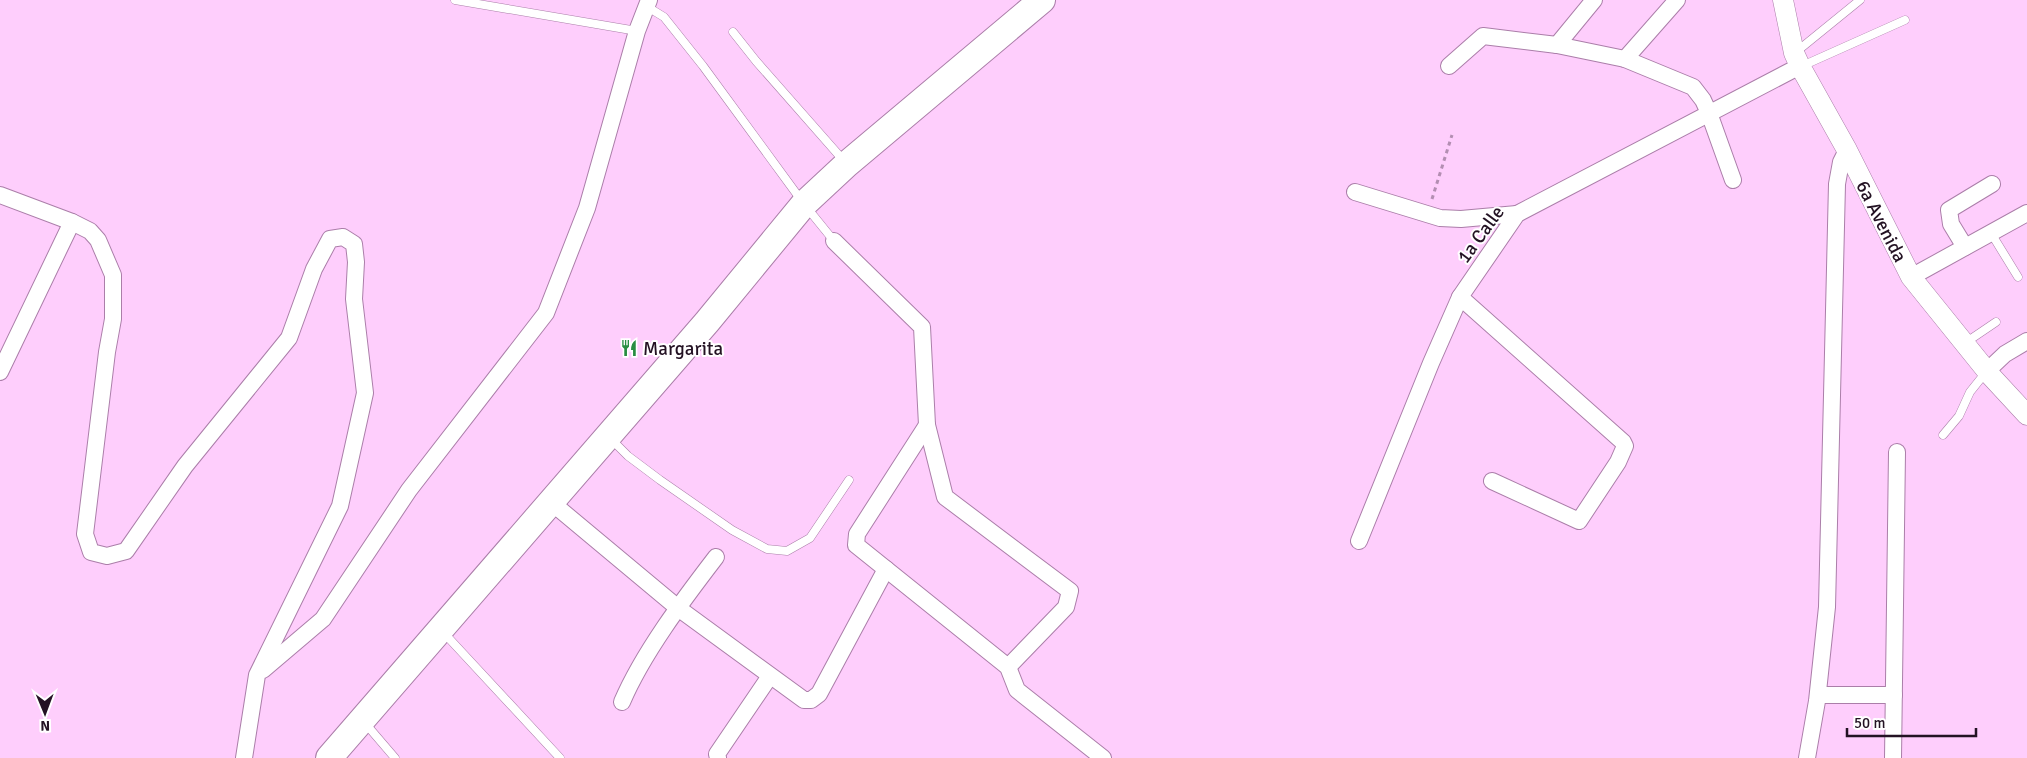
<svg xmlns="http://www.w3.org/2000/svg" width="2027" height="758" viewBox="0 0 2027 758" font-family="Signika,sans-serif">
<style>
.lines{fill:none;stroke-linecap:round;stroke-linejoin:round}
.service-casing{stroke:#ab7ea9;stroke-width:9}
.minor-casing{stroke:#ab7ea9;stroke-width:18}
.tertiary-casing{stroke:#ab7ea9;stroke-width:21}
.primary-casing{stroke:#ab7ea9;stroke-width:28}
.path{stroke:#b38eb2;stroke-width:3;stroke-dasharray:4 4;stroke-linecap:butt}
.service{stroke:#fff;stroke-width:8}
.minor{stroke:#fff;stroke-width:16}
.tertiary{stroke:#fff;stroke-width:20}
.primary{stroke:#fff;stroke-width:26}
.labels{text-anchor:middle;stroke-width:4;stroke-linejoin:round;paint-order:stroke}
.street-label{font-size:19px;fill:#231223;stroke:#fff}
.poi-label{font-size:19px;fill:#231223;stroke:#fff;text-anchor:start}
</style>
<rect width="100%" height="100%" fill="#fecefc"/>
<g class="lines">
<g class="service-casing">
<g id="service">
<path d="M455,0L637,31"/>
<path d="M646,6L664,17L703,66L804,204L834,241"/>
<path d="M733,32L756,61L844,161"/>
<path d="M1796,52L1860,0"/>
<path d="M1802,66L1905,20"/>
<path d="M1991,233L2018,277"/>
<path d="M1965,343L1996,322"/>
<path d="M1943,435L1959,416L1970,392L1986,372"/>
<path d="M611,439L628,456L660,480L732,530L767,549L787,551L810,538L849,480"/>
<path d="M444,633L560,758"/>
<path d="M365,723L395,758"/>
</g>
</g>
<g class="minor-casing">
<g id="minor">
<path d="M1557,45L1594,0"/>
<path d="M1625,59L1677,0"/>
<path d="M1449,66L1483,36L1557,45L1625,59L1693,87L1703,100L1709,113L1733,180"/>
<path d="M1355,192L1440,218L1461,219L1517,214"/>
<path d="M0,195L72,222L90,231L98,240L113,275V319L107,352L85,534L91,552L107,556L126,551L185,466L289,338L314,269L330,239L343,237L354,244L356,262L354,299L365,393L340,506L257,675L244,758"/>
<path d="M834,241L922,327L927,425L945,497L1070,591L1066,607L1008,667"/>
<path d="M1965,247L1951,224L1949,210L1992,184"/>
<path d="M1911,277L2027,213"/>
<path d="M1460,297L1623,442L1625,446L1618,462L1579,521L1492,481"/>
<path d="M1987,371L2005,354L2027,341"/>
<path d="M0,372L72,222"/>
<path d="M927,425L857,534L856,545L1008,667L1017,690L1103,758"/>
<path d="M551,502L678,608L804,700H811L819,694L886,569"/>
<path d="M1359,541L1431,363L1460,297L1517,214L1800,66"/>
<path d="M263,670L323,619L409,490L546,313L587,208L637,31L649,0"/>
<path d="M1818,695H1894"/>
<path d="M622,702C643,653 683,600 716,557"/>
<path d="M718,758L717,754L770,676"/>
<path d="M1807,758L1817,701L1827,607L1837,184L1841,162L1847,150"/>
<path d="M1893,758L1897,452"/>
</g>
</g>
<g class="tertiary-casing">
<path id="tertiary" d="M1783,0L1794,53L1800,66L1847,150L1911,277L1990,375L2027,415"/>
</g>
<g class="primary-casing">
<path id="primary" d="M329,758L707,322L804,204L847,164L1042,0"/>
</g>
<path class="path" d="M1432,199L1452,135"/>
<use href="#service" class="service"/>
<use href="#minor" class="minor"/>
<use href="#tertiary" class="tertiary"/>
<use href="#primary" class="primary"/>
</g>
<defs>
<g id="restaurant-bare" transform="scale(1.35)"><path d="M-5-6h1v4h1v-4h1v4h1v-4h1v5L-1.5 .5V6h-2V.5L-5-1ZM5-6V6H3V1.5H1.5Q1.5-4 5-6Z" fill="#298d42" stroke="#fff" stroke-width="2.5" paint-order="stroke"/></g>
</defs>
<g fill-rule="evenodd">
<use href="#restaurant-bare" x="629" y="348"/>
</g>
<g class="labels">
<g class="street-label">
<text transform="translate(1882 221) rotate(63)" y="7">6a Avenida</text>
<text transform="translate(1480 234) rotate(-54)" y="7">1a Calle</text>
</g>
<g class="poi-label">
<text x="643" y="355">Margarita</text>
</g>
</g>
<g transform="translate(45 713) rotate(179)" stroke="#ffffff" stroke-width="4" paint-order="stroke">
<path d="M0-4L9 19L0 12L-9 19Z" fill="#231223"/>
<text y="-8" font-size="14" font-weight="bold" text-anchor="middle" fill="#231223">N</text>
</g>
<path d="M1847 728v8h129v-8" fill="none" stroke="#231223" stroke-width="2.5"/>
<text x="1854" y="728" font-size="15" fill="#231223" stroke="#ffffff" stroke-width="4" paint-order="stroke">50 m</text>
</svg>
